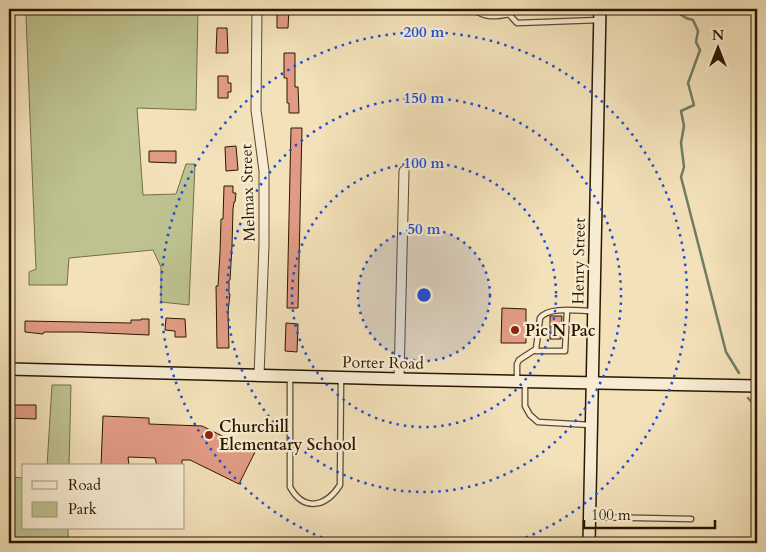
<svg xmlns="http://www.w3.org/2000/svg" width="766" height="552" viewBox="0 0 766 552" font-family="Cardo,serif">
<style>
.green{fill:#bdc28e;stroke:#746d47}
.lines{fill:none;stroke-linecap:round;stroke-linejoin:round}
.stream{stroke:#6f7c65;stroke-width:2.5}
.building{fill:#e19b84;stroke:#2a1800}
.lane-casing{stroke:#5c4a2e;stroke-width:7}
.street-casing{stroke:#5c4a2e;stroke-width:11}
.secondary-casing{stroke:#2a1800;stroke-width:14}
.lane{stroke:#f7ecd2;stroke-width:4.5}
.street{stroke:#f7ecd2;stroke-width:9}
.secondary{stroke:#f7ecd2;stroke-width:11}
.ring{fill:none;stroke:#1d4ed8;stroke-width:2.5;stroke-dasharray:2.5 5}
.poi-dot{fill:#8f2418;stroke:#f7ecd2;stroke-width:2}
.labels{text-anchor:middle;stroke-width:4.5;stroke-linejoin:round;paint-order:stroke}
.street-label{font-size:16px;fill:#2a1800;stroke:#f7ecd2}
.poi-label{font-size:16px;font-weight:bold;fill:#2a1800;stroke:#f7ecd2;text-anchor:start}
.centre{fill:#1d4ed8;stroke:#f7ecd2;stroke-width:2.5}
.ring-label{font-size:15px;text-anchor:middle;font-weight:bold;fill:#1d4ed8;stroke:#f7ecd2;stroke-width:4.5;stroke-linejoin:round;paint-order:stroke}
</style>
<rect width="100%" height="100%" fill="#f3e1b9"/>
<filter id="stains"><feTurbulence type="fractalNoise" baseFrequency=".004" numOctaves="4"/><feColorMatrix values="0 0 0 0 .2 0 0 0 0 .09 0 0 0 0 .02 0 0 0 .5 -.17"/></filter>
<radialGradient id="worn" r=".72"><stop offset=".6" stop-color="#630" stop-opacity="0"/><stop offset="1" stop-color="#630" stop-opacity=".3"/></radialGradient>
<g class="green">
<path d="M19,9H198L196,110L137,108L143,195L176,194L186,164H195L189,305L161,302V267L153,250L69,258L67,285H29V272L36,269L26,16Z"/>
<path d="M52,385H71L69,466H47Z"/>
<path d="M9,477L24,478V528H68V543H9Z"/>
</g>
<g class="lines">
<g class="stream">
<path d="M672,9L686,18L693,20L698,31L696,42L700,50L688,83L694,105L681,111L684,126L681,143L684,167L681,177L726,352L739,373"/>
<path d="M748,398L757,408"/>
</g>
</g>
<g class="building">
<path d="M277,9H289L288,28H277Z"/>
<path d="M217,28H227L228,53H216Z"/>
<path d="M284,53H295V87H298L299,113H289V103H287V78H284Z"/>
<path d="M218,76H228V83H231V92H228V98H218Z"/>
<path d="M291,128H302L298,308H287Z"/>
<path d="M236,146L238,170L226,171L225,147Z"/>
<path d="M149,151H176V163L149,162Z"/>
<path d="M224,186H233V193H236L235,202H234L233,209L232,246L230,280H229V294H230L228,312L229,348H217L216,286H218L220,253L221,219H223Z"/>
<path d="M502,308L526,309V343H501Z"/>
<path d="M550,316H562L561,339H550Z"/>
<path d="M166,318L185,319L186,337H175V331L165,330Z"/>
<path d="M141,319H149V335L80,332H44L43,334L25,332V321L131,323V320H141Z"/>
<path d="M286,323L298,324L297,352L285,351Z"/>
<path d="M10,405H36V419L9,418Z"/>
<path d="M103,416L149,418V424L202,426L255,452L239,484L190,460H182V466H157L155,458L128,457L129,466H101Z"/>
</g>
<g class="lines">
<g class="lane-casing">
<g id="lane">
<path d="M473,9C485,18 495,17 509,14"/>
<path d="M504,9L517,23L599,20"/>
<path d="M536,351H565L567,311"/>
<path d="M290,378V487C304,512 326,507 340,485L341,378"/>
<path d="M517,379V364L519,360L536,349L540,318C549,306 578,311 592,311"/>
<path d="M525,382V406L530,415L538,422L591,425"/>
<path d="M591,517L691,519"/>
</g>
</g>
<g class="street-casing">
<g id="street">
<path d="M257,9L256,110L264,171V245L259,376"/>
<path d="M399,379L404,171"/>
</g>
</g>
<g class="secondary-casing">
<g id="secondary">
<path d="M9,369L399,379L757,386"/>
<path d="M589,543L600,9"/>
</g>
</g>
<use href="#lane" class="lane"/>
<use href="#street" class="street"/>
<use href="#secondary" class="secondary"/>
</g>
<circle cx="424" cy="295" r="66" fill="#1d4ed8" fill-opacity=".12"/>
<g class="ring">
<circle cx="424" cy="295" r="66"/>
<circle cx="424" cy="295" r="132"/>
<circle cx="424" cy="295" r="197"/>
<path d="M336 543A263 263 0 1 1 512 543"/>
</g>
<g class="poi-dot">
<circle cx="515" cy="330" r="5"/>
<circle cx="209" cy="435" r="5"/>
</g>
<g class="labels">
<g class="street-label">
<text transform="translate(247 193) rotate(-92)" y="6">Melmax Street</text>
<text transform="translate(578 261) rotate(-89)" y="6">Henry Street</text>
<text transform="translate(383 362) rotate(1)" y="6">Porter Road</text>
</g>
<g class="poi-label">
<text x="525" y="336">Pic N Pac</text>
<text x="219" y="432">Churchill<tspan x="219" dy="18">Elementary School</tspan></text>
</g>
</g>
<circle cx="424" cy="295" r="8" class="centre"/>
<g class="ring-label">
<text x="424" y="37">200 m</text>
<text x="424" y="103">150 m</text>
<text x="424" y="168">100 m</text>
<text x="424" y="234">50 m</text>
</g>
<rect width="766" height="552" fill="none" stroke="#f3e1b9" stroke-width="30"/>
<rect x="10" y="10" width="746" height="532" fill="none" stroke="#2a1800" stroke-width="2.5"/>
<rect x="15" y="15" width="736" height="522" fill="none" stroke="#2a1800"/>
<rect x="22" y="464" width="162" height="65" fill="#f7ecd2" stroke="#a5977e"/>
<rect x="32" y="481" width="25" height="8" fill="#f7ecd2" stroke="#a5977e"/>
<text x="68" y="490" font-size="15" fill="#2a1800">Road</text>
<rect x="32" y="502" width="25" height="15" fill="#bdc28e" stroke="#a5977e"/>
<text x="68" y="514" font-size="15" fill="#2a1800">Park</text>
<g transform="translate(718 48)" stroke="#f7ecd2" stroke-width="4" paint-order="stroke">
<path d="M0-4L9 19L0 12L-9 19Z" fill="#2a1800"/>
<text y="-8" font-size="14" font-weight="bold" text-anchor="middle" fill="#2a1800">N</text>
</g>
<path d="M584 520v8h131v-8" fill="none" stroke="#2a1800" stroke-width="2.5"/>
<text x="591" y="520" font-size="15" fill="#2a1800" stroke="#f7ecd2" stroke-width="4" paint-order="stroke">100 m</text>
<rect width="100%" height="100%" filter="url(#stains)"/>
<rect width="100%" height="100%" fill="url(#worn)"/>
</svg>
